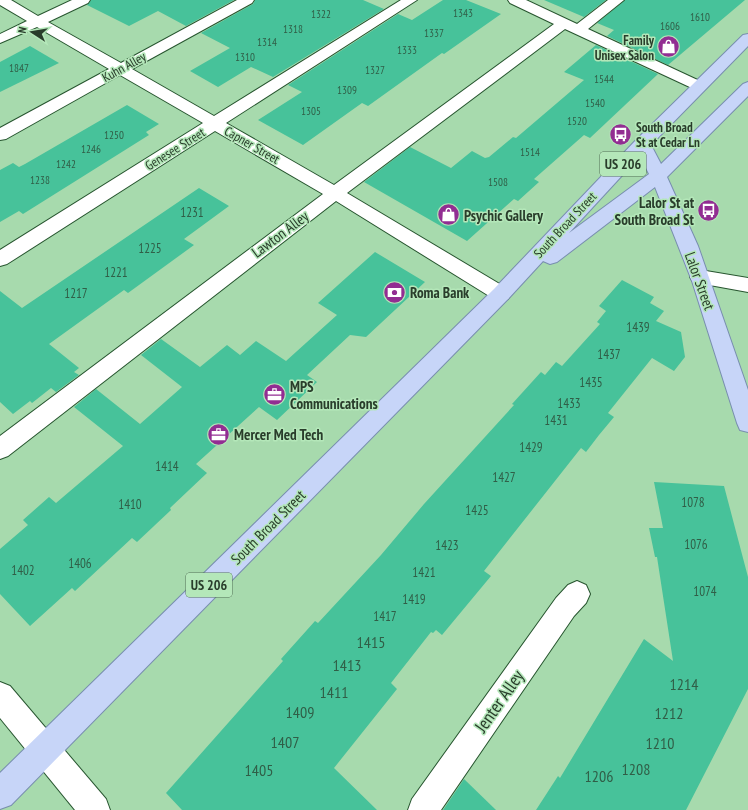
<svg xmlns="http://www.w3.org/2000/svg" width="748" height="810" viewBox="0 0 748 810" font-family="'PT Sans Narrow',sans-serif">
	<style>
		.building { fill: #47c29a }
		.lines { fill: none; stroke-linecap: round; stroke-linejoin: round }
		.minor-casing { stroke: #27552f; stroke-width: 2 }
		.major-casing { stroke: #788eae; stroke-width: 2 }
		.minor { fill: #fff; fill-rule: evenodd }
		.major { fill: #c7d5f8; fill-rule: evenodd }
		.labels { text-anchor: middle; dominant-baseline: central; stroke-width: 3; stroke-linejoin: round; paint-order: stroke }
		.far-number-label { font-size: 11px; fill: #305e47 }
		.far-poi-label { font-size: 13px; font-weight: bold; fill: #293d2b; stroke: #b4e7b9; text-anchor: end }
		.far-street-label { font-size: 13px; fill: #293d2b; stroke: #b4e7b9 }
		.number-label { font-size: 13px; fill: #305e47 }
		.shield { fill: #b4e7b9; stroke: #537056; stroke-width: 1 }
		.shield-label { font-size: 14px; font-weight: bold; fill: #293d2b }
		.poi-label { font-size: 15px; font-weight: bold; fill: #293d2b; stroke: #b4e7b9; text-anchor: start }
		.street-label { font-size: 15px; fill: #293d2b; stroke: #b4e7b9 }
		.near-number-label { font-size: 16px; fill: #305e47 }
		.near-street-label { font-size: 18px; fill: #293d2b; stroke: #b4e7b9 }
	</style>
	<rect width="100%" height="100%" fill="#a7daad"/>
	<g class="building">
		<polygon points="91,0 234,0 186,26 158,11 129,26 87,5"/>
		<polygon points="255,0 363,0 384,9 273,77 251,67 218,87 190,71 230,48 201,33 253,4"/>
		<polygon points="443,0 466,0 501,14 444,54 442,53 368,106 362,103 303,145 258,120 302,92 288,85 398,14 412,20"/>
		<polygon points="544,0 606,0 584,17"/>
		<polygon points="625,0 745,0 668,65 607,36 614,30 597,23"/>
		<polygon points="596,45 658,74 590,138 584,135 534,179 539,182 518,201 514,199 467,241 364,182 410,147 451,168 472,151 485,158 489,157 513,137 516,138 584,80 564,72"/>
		<polygon points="30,46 59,63 0,92 0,62"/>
		<polygon points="127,105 159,124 146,132 149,135 23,214 19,211 0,222 0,170 13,163 19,167 25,164"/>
		<polygon points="199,188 229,206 184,239 194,245 128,293 124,290 49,344 79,368 74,372 79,375 56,392 51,388 32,403 30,401 13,414 0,402 0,291 22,308"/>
		<polygon points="375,252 425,282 366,337 350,335 307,375 317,382 277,420 259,407 196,464 207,473 170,508 171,510 137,542 132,538 75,591 72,588 30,626 0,594 0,549 28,525 23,520 49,497 56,503 123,446 74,407 96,389 140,424 182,387 141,355 161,339 200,367 227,345 240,355 256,341 286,361 337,315 318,303"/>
		<polygon points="622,280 654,297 650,303 664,311 656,321 681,332 685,357 674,371 652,358 608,413 614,417 599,435 586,452 581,448 484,571 491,576 442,635 436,630 433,633 431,632 391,683 397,689 334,768 377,810 182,810 166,793 283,661 281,659 315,621 318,623 381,555 424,504 514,405 512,404 541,372 545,375 556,362 562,366 600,324 597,322 606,311 599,306"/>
		<polygon points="654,482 724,486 748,577 748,689 686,810 536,810 558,776 560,778 644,639 673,661 657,557 655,557 649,528 663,528"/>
		<polygon points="464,779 496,810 443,810"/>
	</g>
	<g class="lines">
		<defs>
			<g id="minor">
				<polygon points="0,0 11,0 38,16 72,0 90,0 88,3 48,22 121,63 237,0 254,0 252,3 132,69 214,116 401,0 417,0 226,123 334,185 554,24 510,3 508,0 526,0 577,24 608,0 624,0 588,29 704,83 707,86 704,89 694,89 565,29 347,193 508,289 511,294 508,299 501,301 494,299 336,201 8,456 0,459 0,436 323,194 215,131 7,264 0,266 0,250 203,123 120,75 6,139 0,140 0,128 109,69 37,27 0,43 0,34 27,21 0,5"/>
				<polygon points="700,270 748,278 748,292 693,282 690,277 693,272"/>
				<polygon points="577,581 586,585 590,594 586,603 574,616 441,810 408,810 412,799 556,598 568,585"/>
				<polygon points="0,682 10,686 106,799 110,810 75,810 0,718"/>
			</g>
			<path id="major" d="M748,34V46L651,145L661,164L743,84L748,82V96L667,177L698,246L748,390V432L740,430L737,423L692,281L655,187L557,262L550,264L543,261L508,299L11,805L0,809V773L494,289L636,140L743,35ZM640,156L649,174L569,233Z"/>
		</defs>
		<use href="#minor" class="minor-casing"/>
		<use href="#major" class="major-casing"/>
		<use href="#minor" class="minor"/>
		<use href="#major" class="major"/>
	</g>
	<defs>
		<symbol id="shop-disc" viewBox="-11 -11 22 22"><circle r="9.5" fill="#922d92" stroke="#b4e7b9"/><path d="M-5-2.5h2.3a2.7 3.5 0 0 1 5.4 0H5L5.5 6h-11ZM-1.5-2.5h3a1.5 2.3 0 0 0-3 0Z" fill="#fff"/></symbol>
		<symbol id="bus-disc" viewBox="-11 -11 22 22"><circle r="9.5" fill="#922d92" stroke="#b4e7b9"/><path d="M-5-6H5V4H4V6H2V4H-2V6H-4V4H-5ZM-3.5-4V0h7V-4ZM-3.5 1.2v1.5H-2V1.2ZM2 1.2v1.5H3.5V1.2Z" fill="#fff"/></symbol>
		<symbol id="bank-disc" viewBox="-11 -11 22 22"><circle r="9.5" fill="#922d92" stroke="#b4e7b9"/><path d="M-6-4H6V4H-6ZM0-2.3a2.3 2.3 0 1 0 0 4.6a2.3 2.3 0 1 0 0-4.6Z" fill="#fff"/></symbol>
		<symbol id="office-disc" viewBox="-11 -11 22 22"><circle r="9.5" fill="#922d92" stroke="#b4e7b9"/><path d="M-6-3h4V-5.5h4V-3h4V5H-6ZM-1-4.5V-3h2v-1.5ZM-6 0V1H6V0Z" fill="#fff"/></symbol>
	</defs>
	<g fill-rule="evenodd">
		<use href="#shop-disc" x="656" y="34" width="25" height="25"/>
		<use href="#bus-disc" x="608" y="122" width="25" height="25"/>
		<use href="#bus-disc" x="696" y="198" width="25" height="25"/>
		<use href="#shop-disc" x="436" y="202" width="25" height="25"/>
		<use href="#bank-disc" x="382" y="280" width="25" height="25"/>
		<use href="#office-disc" x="262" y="382" width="25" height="25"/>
		<use href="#office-disc" x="206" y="422" width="25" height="25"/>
	</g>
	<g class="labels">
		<g class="far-number-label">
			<text x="463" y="13">1343</text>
			<text x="321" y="14">1322</text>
			<text x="700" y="17">1610</text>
			<text x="670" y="26">1606</text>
			<text x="293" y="29">1318</text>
			<text x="434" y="33">1337</text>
			<text x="267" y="42">1314</text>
			<text x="407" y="50">1333</text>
			<text x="245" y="57">1310</text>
			<text x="19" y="68">1847</text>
			<text x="375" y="70">1327</text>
			<text x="604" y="79">1544</text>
			<text x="347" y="90">1309</text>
			<text x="595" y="103">1540</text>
			<text x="311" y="111">1305</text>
			<text x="577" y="121">1520</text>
			<text x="114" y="135">1250</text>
			<text x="91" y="149">1246</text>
			<text x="530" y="152">1514</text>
			<text x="66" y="164">1242</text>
			<text x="40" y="180">1238</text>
			<text x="498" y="182">1508</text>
		</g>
		<g class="far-poi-label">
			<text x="654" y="40">Family<tspan x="654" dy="15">Unisex Salon</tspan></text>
			<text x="636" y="127" text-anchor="start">South Broad<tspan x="636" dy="15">St at Cedar Ln</tspan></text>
		</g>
		<g class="far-street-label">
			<text transform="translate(124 67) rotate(-29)">Kuhn Alley</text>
			<text transform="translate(252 145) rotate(30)">Capner Street</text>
			<text transform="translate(175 149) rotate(-32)">Genesee Street</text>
			<text transform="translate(565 225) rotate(-47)">South Broad Street</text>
		</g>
		<g class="number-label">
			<text x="192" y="212">1231</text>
			<text x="150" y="248">1225</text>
			<text x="116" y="272">1221</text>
			<text x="76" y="293">1217</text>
			<text x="638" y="327">1439</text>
			<text x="609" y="354">1437</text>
			<text x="591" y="382">1435</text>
			<text x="569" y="403">1433</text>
			<text x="556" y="420">1431</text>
			<text x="531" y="447">1429</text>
			<text x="167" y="466">1414</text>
			<text x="504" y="477">1427</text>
			<text x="693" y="502">1078</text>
			<text x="130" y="504">1410</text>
			<text x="477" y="510">1425</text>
			<text x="696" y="544">1076</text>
			<text x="447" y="545">1423</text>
			<text x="80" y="563">1406</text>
			<text x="23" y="570">1402</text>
			<text x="424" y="572">1421</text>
			<text x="705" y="591">1074</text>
			<text x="414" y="599">1419</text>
			<text x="385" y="616">1417</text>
		</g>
		<g class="shield">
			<rect x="600" y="152" width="46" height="24" rx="3"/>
			<rect x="186" y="573" width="46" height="24" rx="3"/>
		</g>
		<g class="shield-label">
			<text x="623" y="164">US 206</text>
			<text x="209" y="585">US 206</text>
		</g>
		<g class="poi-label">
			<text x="694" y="202" text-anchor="end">Lalor St at<tspan x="694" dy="17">South Broad St</tspan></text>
			<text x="464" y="215">Psychic Gallery</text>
			<text x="410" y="292">Roma Bank</text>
			<text x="290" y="386">MPS<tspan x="290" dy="17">Communications</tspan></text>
			<text x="234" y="434">Mercer Med Tech</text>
		</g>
		<g class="street-label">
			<text transform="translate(280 234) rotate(-37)">Lawton Alley</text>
			<text transform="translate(700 281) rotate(70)">Lalor Street</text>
			<text transform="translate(268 527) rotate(-45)">South Broad Street</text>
		</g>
		<g class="near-number-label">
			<text x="371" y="642">1415</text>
			<text x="347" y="665">1413</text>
			<text x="684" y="684">1214</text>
			<text x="334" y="692">1411</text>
			<text x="300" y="712">1409</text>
			<text x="669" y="713">1212</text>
			<text x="285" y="742">1407</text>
			<text x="660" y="743">1210</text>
			<text x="636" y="769">1208</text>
			<text x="259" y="770">1405</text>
			<text x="599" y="776">1206</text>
		</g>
		<g class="near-street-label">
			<text transform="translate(499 701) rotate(-55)">Jenter Alley</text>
		</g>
	</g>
	<g transform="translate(32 32) rotate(282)" stroke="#b4e7b9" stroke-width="3" paint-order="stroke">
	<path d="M0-3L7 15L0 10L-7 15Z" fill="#293d2b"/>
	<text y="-6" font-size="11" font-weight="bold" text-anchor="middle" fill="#293d2b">N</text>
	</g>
</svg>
